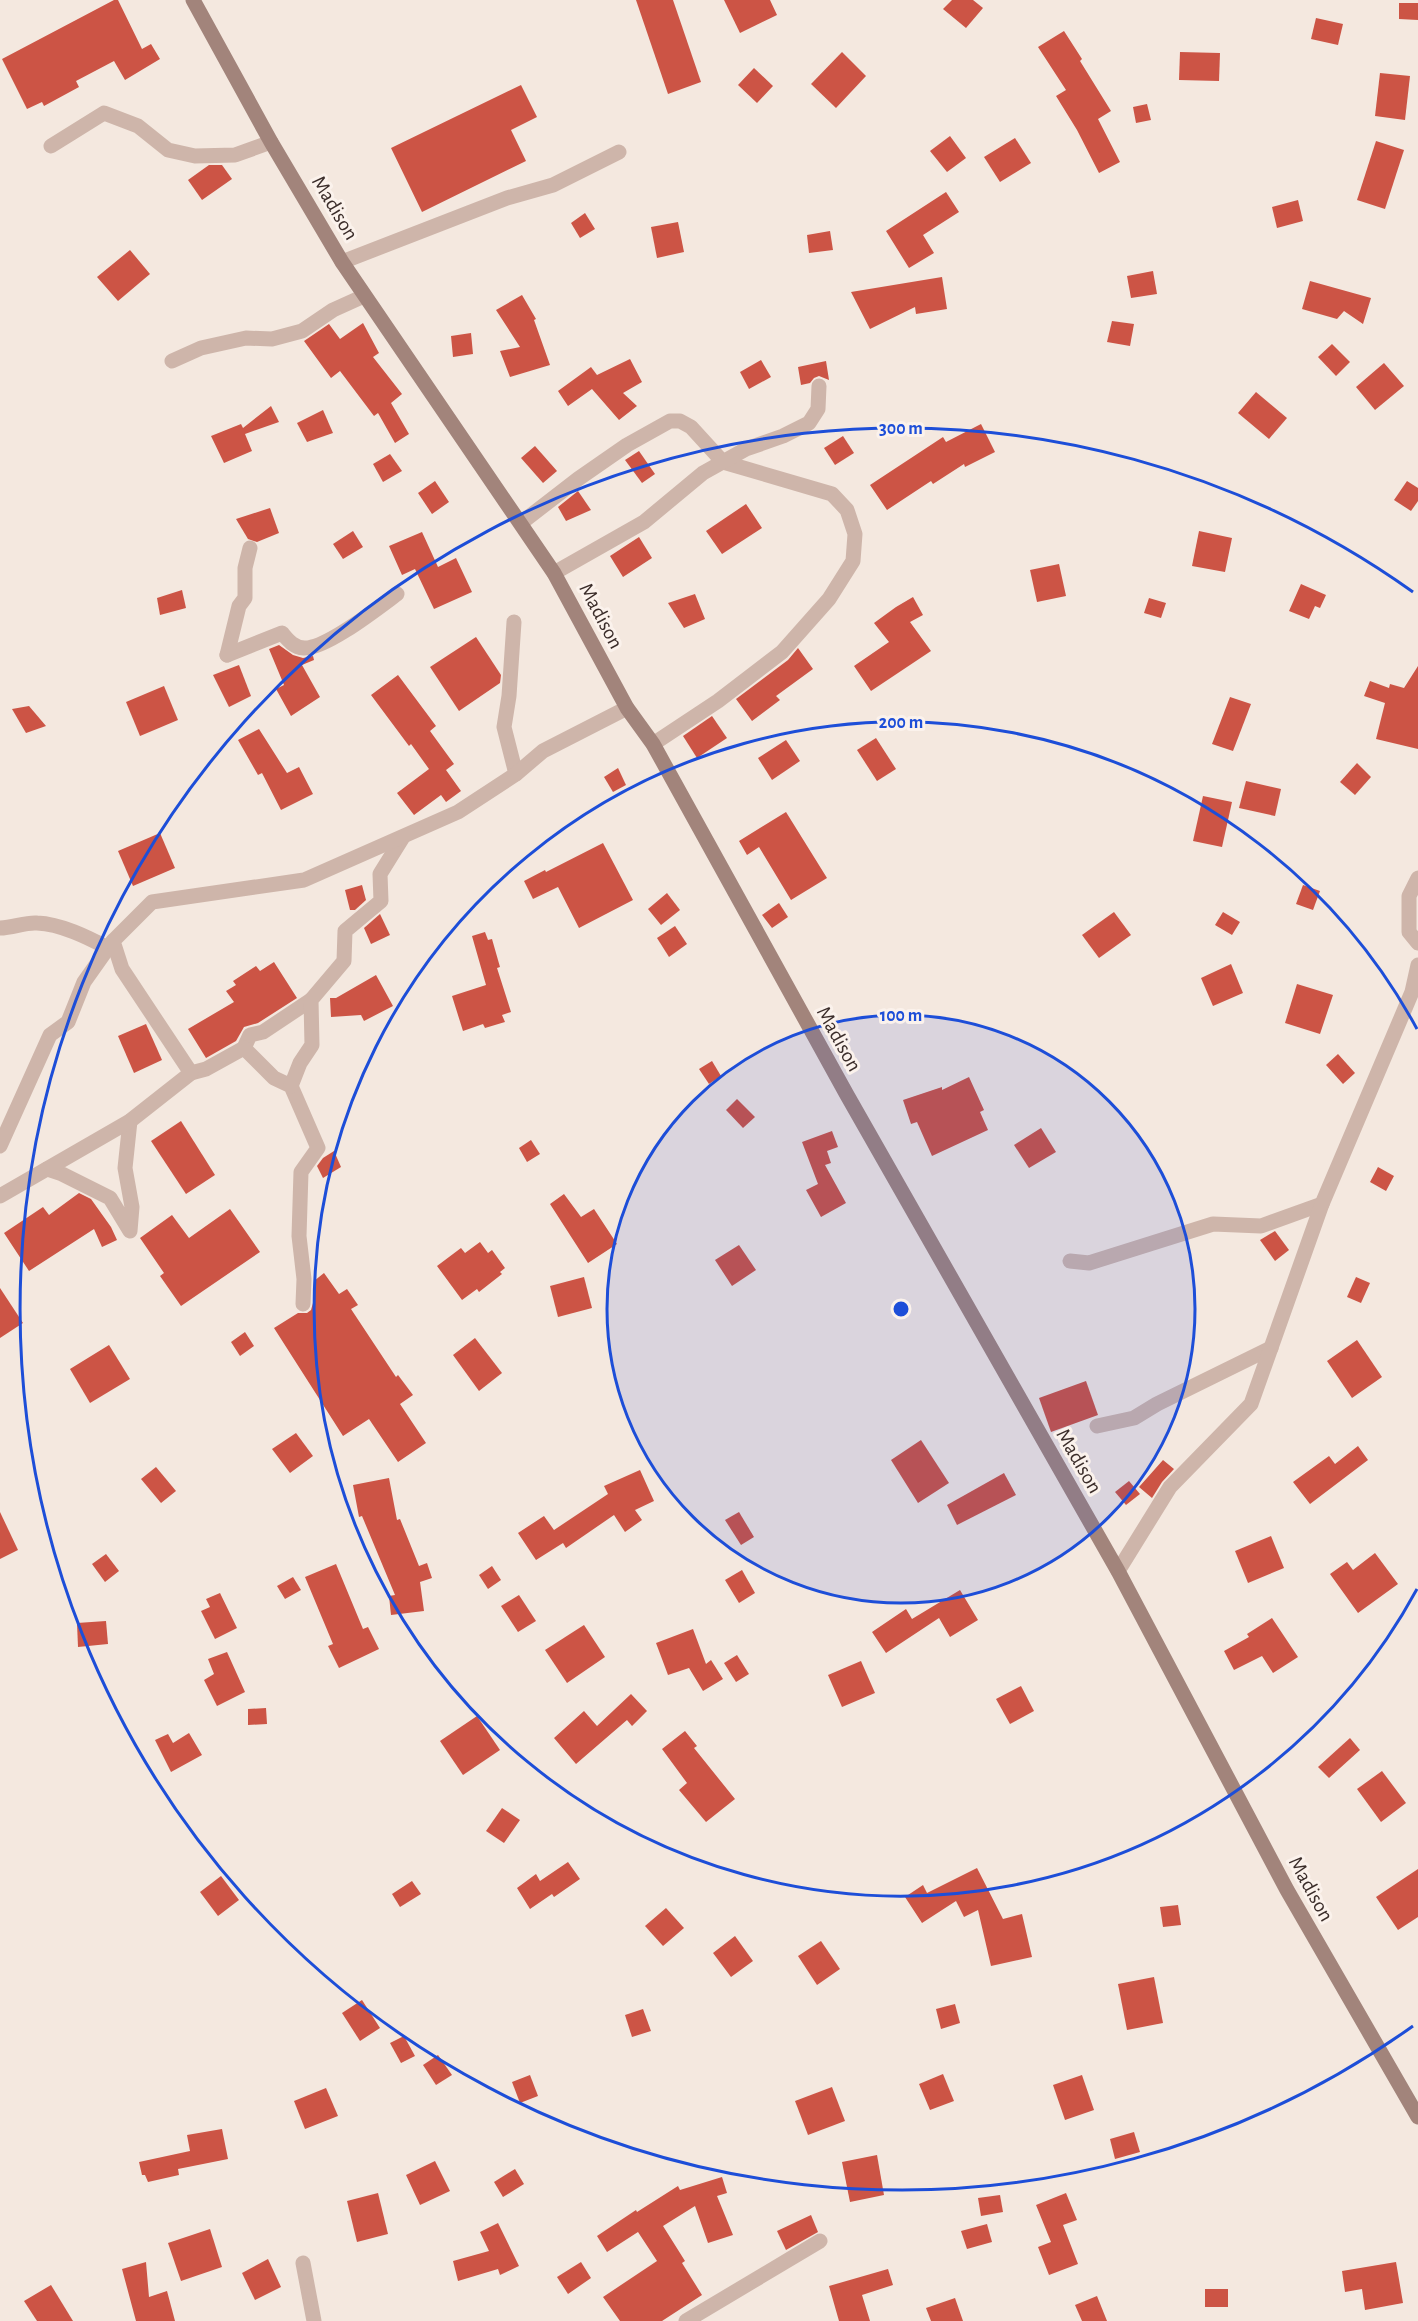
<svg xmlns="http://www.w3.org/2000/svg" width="1418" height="2321" viewBox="0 0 1418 2321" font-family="'Alegreya Sans',sans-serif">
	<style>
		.building { fill: #cc5445 }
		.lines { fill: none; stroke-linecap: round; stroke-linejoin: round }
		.street { stroke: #ceb5aa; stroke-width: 15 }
		.secondary { stroke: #a2847b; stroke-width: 15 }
		.ring { fill: none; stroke: #1d4ed8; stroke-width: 3 }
		.labels { text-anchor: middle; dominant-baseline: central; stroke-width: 6; stroke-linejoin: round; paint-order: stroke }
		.street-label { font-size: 21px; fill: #3b2d2a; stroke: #fbf2ec }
		.centre { fill: #1d4ed8; stroke: #fbf2ec; stroke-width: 3 }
		.ring-label { font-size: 18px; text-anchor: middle; font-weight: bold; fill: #1d4ed8; stroke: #fbf2ec; stroke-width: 6; stroke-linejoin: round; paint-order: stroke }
	</style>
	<rect width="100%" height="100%" fill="#f4e8df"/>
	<g class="building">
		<polygon points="114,0 118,0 142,49 151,44 160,59 125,80 114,61 76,81 79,87 44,106 42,102 27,109 2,59"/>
		<polygon points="636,0 673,0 701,82 668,94"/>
		<polygon points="724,0 770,0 777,15 740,33"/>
		<polygon points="952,0 973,0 983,8 966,28 943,9"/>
		<polygon points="1399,3 1418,3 1418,20 1399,19"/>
		<polygon points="1316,18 1343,24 1338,45 1311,39"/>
		<polygon points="1064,31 1082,59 1080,61 1111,111 1098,119 1120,162 1099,173 1077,130 1056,96 1066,90 1038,47"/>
		<polygon points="842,52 866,76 836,108 811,84"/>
		<polygon points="1180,52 1220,53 1219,81 1179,80"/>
		<polygon points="754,68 773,86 757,103 738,85"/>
		<polygon points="1380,73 1410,76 1405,120 1375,116"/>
		<polygon points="521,85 537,117 511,130 526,161 422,212 391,148"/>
		<polygon points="1147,104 1151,120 1136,123 1133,107"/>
		<polygon points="950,136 966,158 947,172 930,151"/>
		<polygon points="1015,138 1031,163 1000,182 984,157"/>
		<polygon points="1376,141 1404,150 1385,209 1357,200"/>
		<polygon points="209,165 222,165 232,179 202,200 188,180"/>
		<polygon points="946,192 959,212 923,235 934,253 909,268 886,231"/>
		<polygon points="1298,200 1303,221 1277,228 1272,207"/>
		<polygon points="585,213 595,229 580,238 571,223"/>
		<polygon points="678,222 684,252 657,258 651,227"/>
		<polygon points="830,231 833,250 809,253 807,235"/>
		<polygon points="130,250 150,274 118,301 97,277"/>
		<polygon points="1153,271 1157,294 1131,298 1127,276"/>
		<polygon points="942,277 947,309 916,314 915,307 870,329 851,292"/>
		<polygon points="1310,281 1371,298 1363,324 1344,311 1337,319 1302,309"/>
		<polygon points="522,295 536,319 534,320 550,365 510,377 500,351 520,347 496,310"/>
		<polygon points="1112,321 1134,324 1130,346 1107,342"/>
		<polygon points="363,323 379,353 373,357 402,394 391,403 409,434 395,443 378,413 374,416 340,371 331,378 304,341 329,324 340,339"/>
		<polygon points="471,333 473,354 453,357 451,336"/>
		<polygon points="1332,344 1350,362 1336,376 1318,357"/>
		<polygon points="630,359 642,382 623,393 637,406 619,420 592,389 568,406 558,391 591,367 597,375"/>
		<polygon points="761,360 771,377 749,389 740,372"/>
		<polygon points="826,361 829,380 819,376 814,378 810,383 801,385 798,367"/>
		<polygon points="1384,363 1404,386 1375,410 1356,387"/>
		<polygon points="1256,392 1287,418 1269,439 1238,413"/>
		<polygon points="271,406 279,422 245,434 252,451 224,463 211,436 241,424 243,428"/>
		<polygon points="323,410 333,433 307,442 297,423"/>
		<polygon points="981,424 995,452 965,467 964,464 933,484 931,481 887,510 870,485 943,437 946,442"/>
		<polygon points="843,436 854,453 835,465 824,448"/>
		<polygon points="535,446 557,471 543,483 521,458"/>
		<polygon points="639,451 655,474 642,483 625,460"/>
		<polygon points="390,454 402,471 383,482 373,464"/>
		<polygon points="435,481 449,502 432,514 418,493"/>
		<polygon points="1407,481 1418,488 1418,501 1411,511 1394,500"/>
		<polygon points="578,491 591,510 566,521 558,507"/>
		<polygon points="746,504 762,528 722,554 706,531"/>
		<polygon points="270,508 279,533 257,542 248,539 236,519"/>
		<polygon points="353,531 363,547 343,559 333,544"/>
		<polygon points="1199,531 1232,538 1225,572 1192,566"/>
		<polygon points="422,532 438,567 456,558 472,592 434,609 415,569 402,575 389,546"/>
		<polygon points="639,537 652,558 623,577 610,556"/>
		<polygon points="1059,564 1066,596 1037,602 1030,570"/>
		<polygon points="1301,584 1326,595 1320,608 1315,606 1309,619 1289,611"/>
		<polygon points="182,590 186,608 160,615 157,598"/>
		<polygon points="695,594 705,619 684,628 668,603"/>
		<polygon points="913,597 923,615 910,622 931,651 871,691 854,666 889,642 874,623 896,607"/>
		<polygon points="1149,598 1166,603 1161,618 1144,613"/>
		<polygon points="476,637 501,675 500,683 459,711 430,667"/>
		<polygon points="279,645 293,655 303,658 313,656 314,660 302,665 320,697 291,716 276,689 284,685 269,649"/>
		<polygon points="798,648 813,669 776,696 780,700 752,721 736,699 788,660"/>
		<polygon points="239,665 251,696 229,707 213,675"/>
		<polygon points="1418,666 1418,749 1376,739 1385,703 1364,696 1370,681 1389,688 1390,684 1404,688"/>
		<polygon points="398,675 436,726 430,731 454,764 446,770 461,791 446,802 441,795 414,815 397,793 429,769 411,744 409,746 371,695"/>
		<polygon points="164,686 178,720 140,736 126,702"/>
		<polygon points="1230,697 1251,704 1233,751 1212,744"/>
		<polygon points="29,706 46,726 26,733 12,709"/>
		<polygon points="712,716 727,738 697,758 683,736"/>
		<polygon points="259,729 287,773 299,767 313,794 281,810 262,773 258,775 238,740"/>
		<polygon points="876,738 896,769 877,781 857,750"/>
		<polygon points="786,740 800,761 772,780 758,758"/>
		<polygon points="1357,763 1371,777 1355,795 1340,782"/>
		<polygon points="618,768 626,785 613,792 604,777"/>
		<polygon points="1246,781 1281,789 1275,816 1239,808"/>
		<polygon points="1203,796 1232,802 1222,847 1193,841"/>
		<polygon points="786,812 827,878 791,900 759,847 747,855 739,841"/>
		<polygon points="160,833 175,868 133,886 118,851"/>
		<polygon points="603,843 633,900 579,928 558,887 533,899 524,881 545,870 546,872"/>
		<polygon points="362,885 366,900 355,910 350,910 345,890"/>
		<polygon points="1303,885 1320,891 1313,910 1296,904"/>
		<polygon points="667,893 680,910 661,925 648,909"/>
		<polygon points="779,903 788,917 772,928 762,915"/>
		<polygon points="1114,912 1131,935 1099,958 1082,935"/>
		<polygon points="1223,912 1240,922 1232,935 1215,925"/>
		<polygon points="380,914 390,935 371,944 364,928"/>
		<polygon points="675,926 687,944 669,957 657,938"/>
		<polygon points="485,932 488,940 492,939 500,967 497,968 511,1012 502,1015 505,1022 485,1028 483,1024 463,1031 452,996 486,985 472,936"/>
		<polygon points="274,962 297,998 258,1023 244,1027 236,1041 206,1058 188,1029 234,1002 226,991 236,985 233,981 256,966 260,971"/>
		<polygon points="1231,964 1243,993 1213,1006 1201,978"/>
		<polygon points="376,975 393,1006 364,1021 361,1015 331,1017 330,998 336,998"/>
		<polygon points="1297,984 1333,995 1320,1034 1285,1023"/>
		<polygon points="146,1024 162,1060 134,1073 118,1036"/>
		<polygon points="1338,1054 1355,1073 1343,1084 1326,1065"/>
		<polygon points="712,1061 721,1076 709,1084 699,1069"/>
		<polygon points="969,1077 984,1110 980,1112 988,1130 932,1156 917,1122 911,1124 903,1100 942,1087 942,1090"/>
		<polygon points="737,1099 755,1117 743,1128 726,1110"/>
		<polygon points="181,1121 215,1175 186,1194 151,1141"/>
		<polygon points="1041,1128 1056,1152 1029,1168 1014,1145"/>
		<polygon points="832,1131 838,1147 827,1151 831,1163 825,1165 846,1203 821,1217 806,1190 818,1184 802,1142"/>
		<polygon points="531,1140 540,1154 527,1162 519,1148"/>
		<polygon points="334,1151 341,1167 323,1178 317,1166 323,1158"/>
		<polygon points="1378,1167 1394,1176 1386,1191 1370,1182"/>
		<polygon points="79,1193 91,1199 111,1227 117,1240 102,1247 94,1229 29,1271 4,1233 43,1207 49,1215"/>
		<polygon points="564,1194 581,1217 594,1209 617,1244 588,1263 550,1204"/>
		<polygon points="230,1209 260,1252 181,1306 160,1276 164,1273 140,1238 172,1215 189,1238"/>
		<polygon points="1275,1231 1289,1250 1275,1261 1260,1240"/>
		<polygon points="480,1242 488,1253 492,1250 505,1268 500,1272 502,1274 479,1292 477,1289 462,1300 437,1266 461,1248 465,1253"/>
		<polygon points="739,1245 756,1270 732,1286 715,1260"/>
		<polygon points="324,1273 339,1294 347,1289 358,1305 351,1309 396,1377 398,1375 413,1395 400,1404 426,1443 398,1462 369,1419 343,1436 274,1328 298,1313 307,1313 311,1310 313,1303 314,1281"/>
		<polygon points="584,1277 592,1308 558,1317 550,1286"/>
		<polygon points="1356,1277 1370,1283 1361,1303 1347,1297"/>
		<polygon points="0,1288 23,1323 0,1338"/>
		<polygon points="245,1332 254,1346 240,1356 231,1342"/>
		<polygon points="475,1338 502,1373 479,1391 453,1355"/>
		<polygon points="1357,1340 1382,1377 1352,1398 1327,1361"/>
		<polygon points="109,1345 130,1379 90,1403 70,1369"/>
		<polygon points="1086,1381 1098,1415 1051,1432 1039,1398"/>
		<polygon points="296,1433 313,1456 290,1473 272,1449"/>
		<polygon points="921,1440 949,1483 918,1503 891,1460"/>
		<polygon points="1358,1446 1368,1460 1310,1504 1293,1482 1329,1456 1335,1464"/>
		<polygon points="1163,1460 1174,1469 1162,1482 1152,1498 1139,1487"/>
		<polygon points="156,1467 176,1491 161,1503 141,1479"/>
		<polygon points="640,1470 654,1501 635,1510 642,1520 625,1532 614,1515 566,1548 563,1543 536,1560 518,1533 544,1516 554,1530 608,1494 604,1486"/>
		<polygon points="1004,1473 1016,1495 957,1525 947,1505"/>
		<polygon points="389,1478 397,1520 400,1519 419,1566 427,1563 432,1578 420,1582 424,1611 391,1615 389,1596 395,1595 362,1516 359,1517 353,1485"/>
		<polygon points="1129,1481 1140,1494 1126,1505 1115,1492"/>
		<polygon points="0,1512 18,1550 0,1559"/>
		<polygon points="739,1512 754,1537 741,1545 725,1520"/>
		<polygon points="1271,1536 1284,1568 1248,1583 1235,1551"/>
		<polygon points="1375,1553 1398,1584 1358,1613 1330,1574 1347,1562 1353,1570"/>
		<polygon points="106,1554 119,1571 105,1582 92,1564"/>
		<polygon points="336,1564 363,1629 368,1627 379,1649 339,1668 328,1646 333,1644 305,1577"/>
		<polygon points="492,1566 501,1580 488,1589 479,1575"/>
		<polygon points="742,1570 755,1593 739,1603 725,1580"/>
		<polygon points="293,1577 301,1590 285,1599 277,1586"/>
		<polygon points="960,1590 978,1620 950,1637 939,1618 886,1653 872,1632 906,1609 912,1619"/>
		<polygon points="220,1593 237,1628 215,1639 201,1611 210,1607 206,1599"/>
		<polygon points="519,1595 536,1621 518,1632 501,1606"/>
		<polygon points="1272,1618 1298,1657 1273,1673 1262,1656 1234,1670 1224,1651 1249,1637 1247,1634"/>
		<polygon points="106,1621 108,1644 78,1647 77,1623"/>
		<polygon points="584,1625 605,1657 567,1683 545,1650"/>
		<polygon points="693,1629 706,1664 711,1660 723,1679 703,1691 689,1668 668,1675 656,1643"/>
		<polygon points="227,1652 245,1692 217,1706 204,1680 214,1674 208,1659"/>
		<polygon points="737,1655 749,1674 736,1682 724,1663"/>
		<polygon points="861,1661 875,1693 842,1707 828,1675"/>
		<polygon points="1021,1686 1034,1711 1010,1724 996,1699"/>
		<polygon points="631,1694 647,1711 632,1726 627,1720 576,1764 554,1738 584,1711 597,1726"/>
		<polygon points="266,1708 267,1724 248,1725 248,1709"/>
		<polygon points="477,1716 500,1750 463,1775 440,1741"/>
		<polygon points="685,1731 697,1746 694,1748 735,1799 706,1822 679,1790 687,1783 662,1749"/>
		<polygon points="189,1733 202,1755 171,1772 155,1740 168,1734 173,1743"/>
		<polygon points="1350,1738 1360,1750 1329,1778 1318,1767"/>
		<polygon points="1382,1771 1406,1803 1381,1822 1357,1789"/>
		<polygon points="502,1808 520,1820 504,1843 486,1831"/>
		<polygon points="568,1862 580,1879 554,1897 552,1894 530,1909 517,1888 536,1874 540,1881"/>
		<polygon points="977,1868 1003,1919 1022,1914 1032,1957 991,1966 978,1910 964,1917 956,1901 922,1923 905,1897 923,1885 927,1893"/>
		<polygon points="1418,1869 1418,1917 1398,1930 1376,1897"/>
		<polygon points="221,1876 239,1900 218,1916 200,1892"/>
		<polygon points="412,1881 421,1894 400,1907 392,1894"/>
		<polygon points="1178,1905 1181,1925 1163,1927 1160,1907"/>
		<polygon points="666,1908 684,1928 663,1946 645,1926"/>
		<polygon points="735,1936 753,1961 731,1977 713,1953"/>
		<polygon points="821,1941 840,1969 817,1985 798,1956"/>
		<polygon points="1154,1977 1163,2023 1127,2030 1118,1984"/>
		<polygon points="362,2000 380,2028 360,2041 342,2013"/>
		<polygon points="955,2004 960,2023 941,2029 936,2009"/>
		<polygon points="643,2009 651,2031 632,2037 625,2015"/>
		<polygon points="404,2036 415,2056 401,2063 390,2043"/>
		<polygon points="438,2055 452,2075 436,2085 423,2065"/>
		<polygon points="943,2074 954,2101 930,2110 919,2084"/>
		<polygon points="530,2075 538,2096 520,2103 512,2082"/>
		<polygon points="1082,2075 1094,2110 1065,2120 1053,2085"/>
		<polygon points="832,2087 845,2121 808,2135 795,2101"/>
		<polygon points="326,2088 338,2116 305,2129 294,2101"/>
		<polygon points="222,2129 228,2159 178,2169 179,2175 148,2182 145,2175 142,2175 139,2162 190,2151 187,2135"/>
		<polygon points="1134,2132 1140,2152 1115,2159 1110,2139"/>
		<polygon points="877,2155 884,2195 850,2202 842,2162"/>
		<polygon points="435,2161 450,2191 420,2205 406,2175"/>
		<polygon points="515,2169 524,2184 503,2197 494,2182"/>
		<polygon points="722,2177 727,2193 717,2196 733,2235 708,2243 695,2206 663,2226 685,2261 682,2263 702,2295 662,2321 620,2321 603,2297 657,2261 638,2232 607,2252 597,2236 636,2210 637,2212 678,2186 680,2190"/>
		<polygon points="378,2193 388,2234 357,2242 347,2201"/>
		<polygon points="1066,2193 1077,2220 1063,2225 1078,2264 1049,2275 1038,2247 1051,2242 1036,2205"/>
		<polygon points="1000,2195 1003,2212 981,2216 978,2198"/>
		<polygon points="811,2215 818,2232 786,2250 777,2231"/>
		<polygon points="498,2223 519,2266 500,2275 498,2269 458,2281 453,2261 489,2251 480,2232"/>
		<polygon points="987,2224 992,2242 967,2249 961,2231"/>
		<polygon points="210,2229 222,2267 181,2281 168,2243"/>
		<polygon points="268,2259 281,2287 255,2300 242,2273"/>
		<polygon points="146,2262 149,2297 167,2291 175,2321 136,2321 122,2269"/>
		<polygon points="581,2262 591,2278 568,2294 557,2277"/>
		<polygon points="1396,2262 1403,2303 1365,2310 1362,2289 1345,2292 1342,2271"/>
		<polygon points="888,2269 893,2285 862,2295 870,2321 839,2321 829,2286"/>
		<polygon points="51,2285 73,2321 37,2321 24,2301"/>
		<rect x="1205" y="2289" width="23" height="18"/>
		<polygon points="1097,2296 1107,2321 1082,2321 1075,2305"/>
		<polygon points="955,2298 963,2321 931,2321 926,2308"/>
	</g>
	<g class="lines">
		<g class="street">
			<polyline points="51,146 104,113 138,126 168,150 195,156 235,155 271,142"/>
			<polyline points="342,262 507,198 553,185 619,152"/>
			<polyline points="172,361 201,348 246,338 272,339 302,331 333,310 364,296"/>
			<polyline points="521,523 578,479 627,445 670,421 680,421 691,427 723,462 832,494 847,510 855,534 853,561 829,599 782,652 718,701 653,744"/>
			<polyline points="554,573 644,522 703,473 746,449 783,436 809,423 818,409 819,386"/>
			<polyline points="514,622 509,696 504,727 516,774"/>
			<path d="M227,655L282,633C288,640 293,647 304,648C326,649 378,608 397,594"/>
			<polyline points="227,655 239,606 245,598 245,568 250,548"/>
			<polyline points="1418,878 1409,896 1409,932 1418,943"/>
			<path d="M0,928C13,928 25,922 37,923C61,924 87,937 108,948"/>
			<polyline points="244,1048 250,1035 263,1032 311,1000"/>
			<polyline points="191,1073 206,1069 244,1048 274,1078 291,1086 318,1148 301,1172 299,1236 304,1279 303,1304"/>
			<polyline points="291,1086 300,1063 312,1045 311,1000 344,961 345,931 381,901 380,874 403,837"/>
			<polyline points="0,1146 50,1035 68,1022 84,982 113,941"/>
			<polyline points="47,1169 62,1174 110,1198 130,1231 132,1207 125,1168 130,1121"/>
			<polyline points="0,1196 130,1121 191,1073 122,969 113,941 152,902 304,880 458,812 516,774 543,751 627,708"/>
			<polyline points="1070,1261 1089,1263 1213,1224 1261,1226 1322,1204"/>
			<polyline points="1097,1426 1134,1418 1157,1404 1271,1348"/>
			<polyline points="1118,1571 1170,1487 1251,1404 1322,1204 1412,992 1418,965"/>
			<polyline points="303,2263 314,2321"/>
			<polyline points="686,2321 820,2241"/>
		</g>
		<polyline class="secondary" points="193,0 271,142 342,262 554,573 627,708 653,744 847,1095 1118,1571 1287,1890 1418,2117"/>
	</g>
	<circle cx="901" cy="1309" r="294" fill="#1d4ed8" fill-opacity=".12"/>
	<g class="ring">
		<circle cx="901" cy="1309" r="294"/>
		<path d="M1417 1589A587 587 0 1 1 1417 1029"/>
		<path d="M1413 2026A881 881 0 1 1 1413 592"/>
	</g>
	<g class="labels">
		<g class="street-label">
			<text transform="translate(335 208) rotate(59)">Madison</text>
			<text transform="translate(601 616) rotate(62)">Madison</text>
			<text transform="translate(839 1039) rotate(61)">Madison</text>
			<text transform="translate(1079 1461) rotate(60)">Madison</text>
			<text transform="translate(1311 1889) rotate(61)">Madison</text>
		</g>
	</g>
	<circle cx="901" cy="1309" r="9" class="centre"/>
	<g class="ring-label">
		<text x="901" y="434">300 m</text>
		<text x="901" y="728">200 m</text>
		<text x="901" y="1021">100 m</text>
	</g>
</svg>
